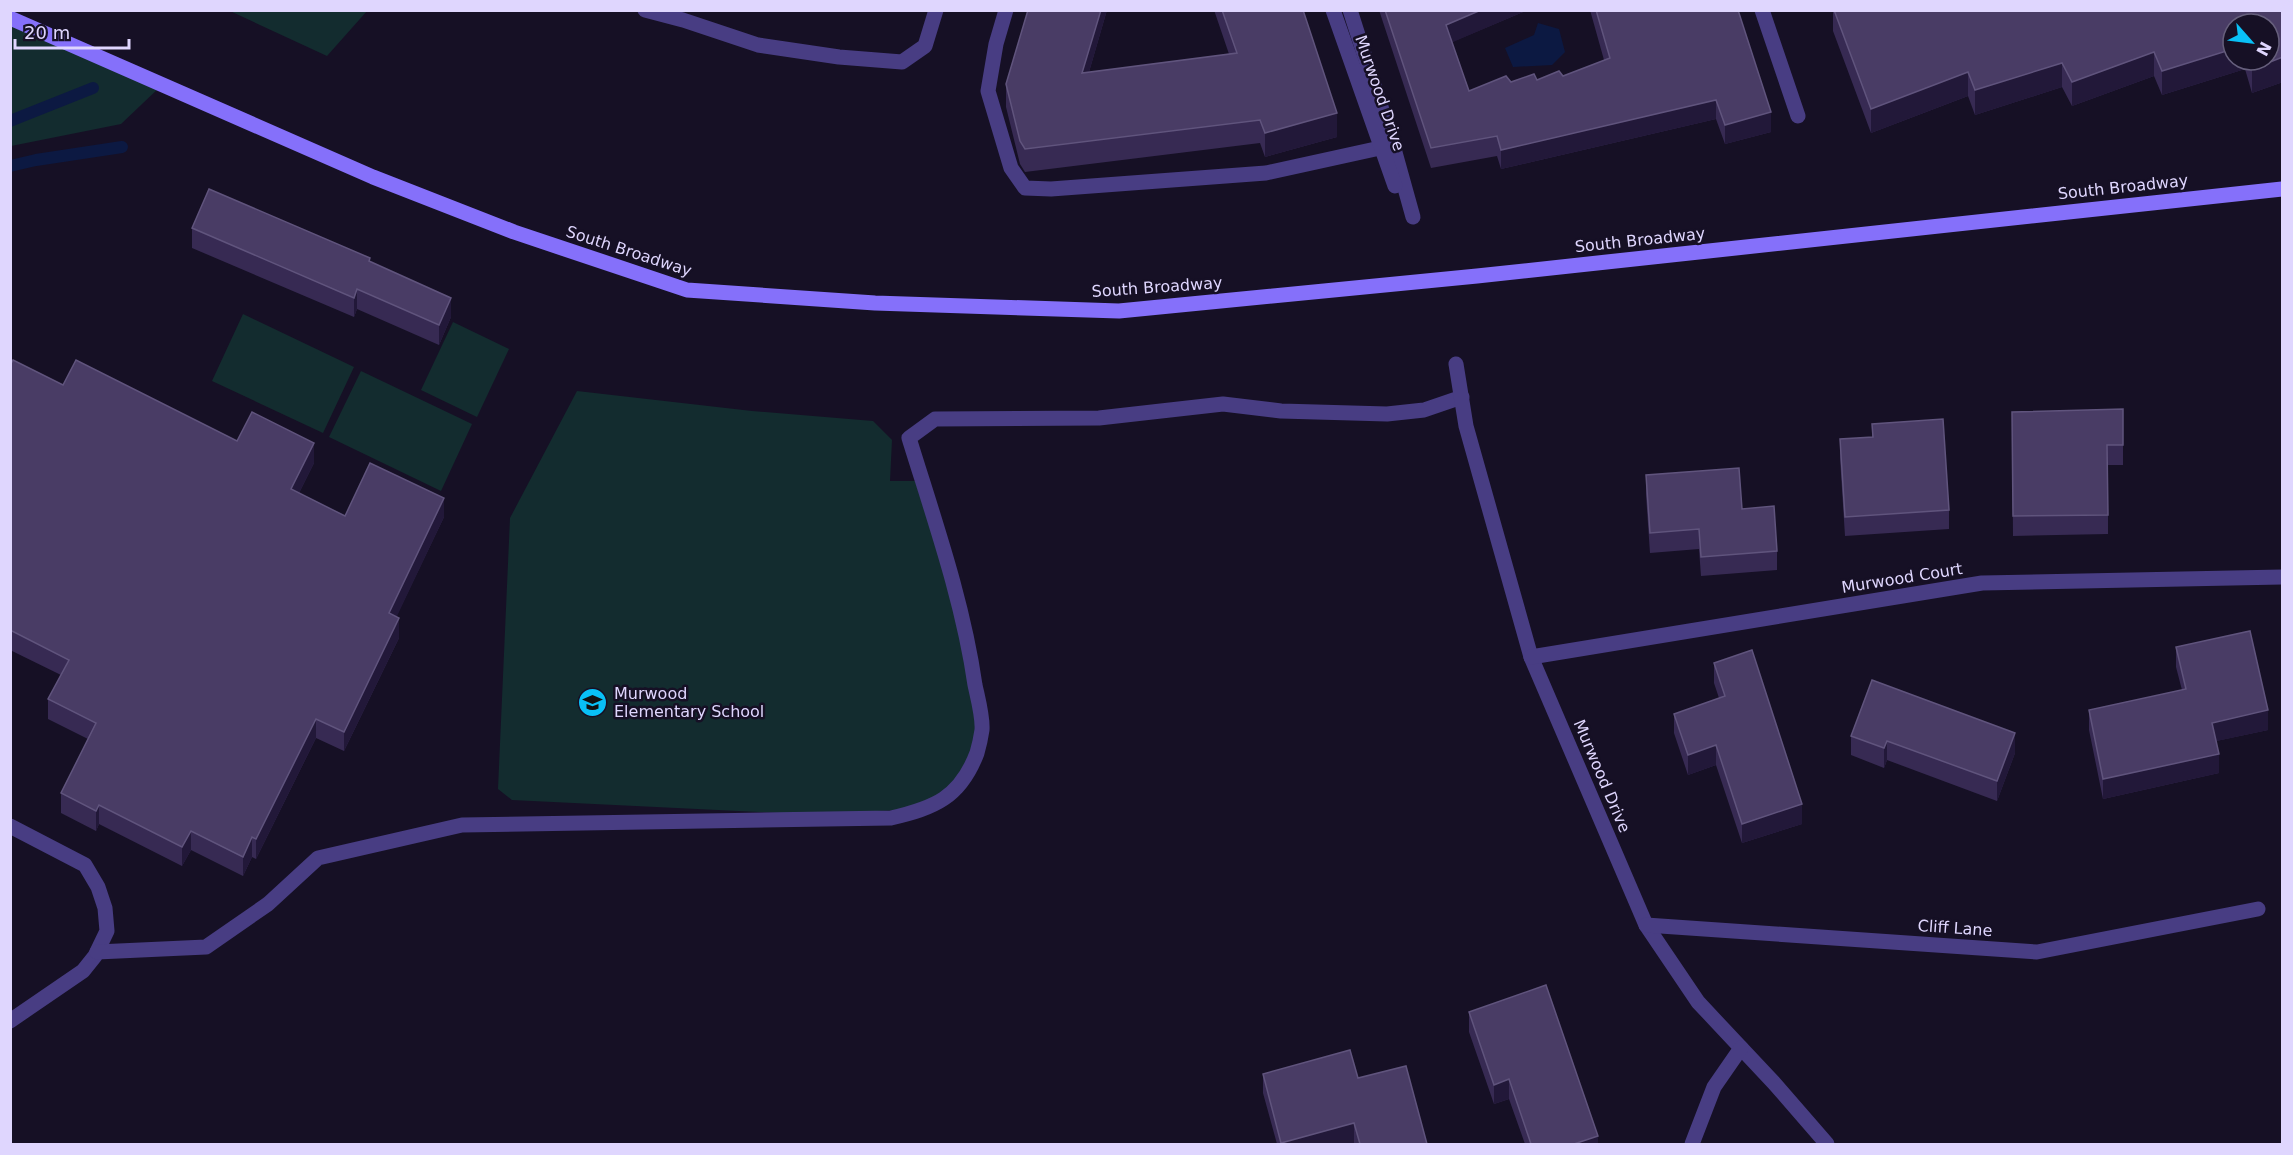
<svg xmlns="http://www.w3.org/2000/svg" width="2293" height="1155" viewBox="0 0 2293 1155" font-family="'DejaVu Sans',sans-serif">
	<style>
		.green { fill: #132c2f }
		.water { fill: #0c1942 }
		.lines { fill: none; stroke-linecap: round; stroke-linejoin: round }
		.stream { stroke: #0c1942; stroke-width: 12 }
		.service { stroke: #483d83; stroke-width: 15 }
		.pedestrian { stroke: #483d83; stroke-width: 15 }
		.minor { stroke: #483d83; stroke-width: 15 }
		.secondary { stroke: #8570fa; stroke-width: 15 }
		.wall { fill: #372a53; fill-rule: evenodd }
		.shaded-wall { fill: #221839 }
		.building { fill: #493c65; stroke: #60547d; stroke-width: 1.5 }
		.labels { text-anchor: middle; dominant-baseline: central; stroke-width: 5; stroke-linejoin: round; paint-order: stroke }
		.street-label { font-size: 16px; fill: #dfd6fe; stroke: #161025 }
		.poi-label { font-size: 16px; fill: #dfd6fe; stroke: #161025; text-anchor: start }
	</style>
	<rect width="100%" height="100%" fill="#161025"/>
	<g class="green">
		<polygon points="230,11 367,11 327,56"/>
		<polygon points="11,18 162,85 121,124 11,146"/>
		<polygon points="243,314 354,367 323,433 212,381"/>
		<polygon points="453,322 509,349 477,417 421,390"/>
		<polygon points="361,371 472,424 441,491 329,437"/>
		<polygon points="577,391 752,411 873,421 892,440 890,481 915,481 969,646 983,714 961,780 937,800 904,810 802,814 512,800 498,789 510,518"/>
	</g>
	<polygon class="water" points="1538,23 1559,29 1565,52 1552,65 1513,67 1505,48 1534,35"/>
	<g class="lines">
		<g class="stream">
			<polyline points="10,121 93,88"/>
			<polyline points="10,166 36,160 122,147"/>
		</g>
		<g class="service">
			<polyline points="645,10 683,20 758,45 839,57 902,62 925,46 936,10"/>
			<polyline points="1006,10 996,44 988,91 1011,168 1025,188 1051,189 1266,173 1380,148"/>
			<polyline points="1762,10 1798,116"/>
			<polyline points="10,826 85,865 98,887 105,908 107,931 95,956 83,971 10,1021"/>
			<path d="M97,952L206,947L268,904L318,858L462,825L891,818C934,808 960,798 977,753C979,746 981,737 982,730C983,717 978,699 975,685C963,601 934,519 909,438L935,419L1099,418L1223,404L1281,411L1387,414L1424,410L1462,397"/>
		</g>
		<polyline class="pedestrian" points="1350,10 1391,138 1413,217"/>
		<g class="minor">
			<polyline points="1333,10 1395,186"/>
			<polyline points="1456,364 1466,426 1531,657 1646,925 1698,1002 1774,1083 1827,1144"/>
			<polyline points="1531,657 1982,583 2282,577"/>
			<polyline points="1646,925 2037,952 2258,909"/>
			<polyline points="1692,1144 1714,1087 1741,1048"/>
		</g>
		<polyline class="secondary" points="10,18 373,177 514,232 687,290 875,303 1119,311 1477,276 2282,189"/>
	</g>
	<g class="wall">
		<polygon points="1028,10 1107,10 1089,72 1229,54 1214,10 1303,10 1337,137 1265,157 1260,143 1025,172 1020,164 1006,107 1006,84"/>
		<polygon points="1379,10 1528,10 1452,42 1469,91 1511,82 1537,80 1563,76 1604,60 1590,10 1738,10 1771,132 1725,144 1716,119 1501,169 1497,156 1431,168"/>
		<path d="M1833,10H2283V82L2252,93L2245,69L2162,95L2154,76L2072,106L2062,87L1975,115L1968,96L1871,133L1833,31ZM2233,24L2269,60H2233Z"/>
		<polygon points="192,228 370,262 451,317 439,345 357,309 354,317 192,248"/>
		<polygon points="10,365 63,385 237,441 314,463 299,493 345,516 444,517 396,617 399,638 344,751 316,738 256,859 252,857 243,876 191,850 182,866 99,824 96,831 61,813 61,793 88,739 48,719 48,699 61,675 10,650"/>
		<polygon points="2123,409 2123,465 2108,465 2108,534 2013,536 2012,412"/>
		<polygon points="1872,424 1949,510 1949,529 1845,536 1840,458 1840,439 1872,437"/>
		<polygon points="1646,475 1742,509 1777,551 1777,570 1701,576 1699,549 1650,553 1646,495"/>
		<polygon points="2176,647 2268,730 2216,741 2219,773 2103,799 2089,730 2089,710 2182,690 2176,667"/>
		<polygon points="1714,663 1802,824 1742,843 1716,765 1688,775 1674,733 1674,714 1719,698 1714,683"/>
		<polygon points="1851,736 2015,753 1997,801 1887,760 1884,768 1851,755"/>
		<polygon points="1469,1012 1598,1144 1525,1144 1509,1099 1494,1104 1469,1032"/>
		<polygon points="1263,1074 1358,1078 1427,1144 1355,1144 1354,1143 1348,1144 1277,1144 1263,1093"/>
	</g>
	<g class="shaded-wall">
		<polygon points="1101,10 1107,10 1082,96 1082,73"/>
		<polygon points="1481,10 1528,10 1446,45 1446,25"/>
		<polygon points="2233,49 2233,60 2245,60 2245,69 2162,95 2162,71"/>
		<polygon points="2154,52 2154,76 2072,106 2072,82"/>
		<polygon points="2283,57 2283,82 2252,93 2252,69"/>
		<polygon points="2062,63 2062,87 1975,115 1975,90"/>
		<polygon points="1968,72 1968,96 1871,133 1871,109"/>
		<polygon points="1716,100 1716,119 1501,169 1501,150"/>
		<polygon points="1771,112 1771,132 1725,144 1725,125"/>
		<polygon points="1337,113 1337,137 1265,157 1265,133"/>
		<polygon points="357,289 357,309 354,317 354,298"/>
		<polygon points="451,298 451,317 439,345 439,325"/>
		<polygon points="314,443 314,463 291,509 291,489"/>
		<polygon points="444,498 444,517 389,633 389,613"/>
		<polygon points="399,618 399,638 344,751 344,732"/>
		<polygon points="2268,710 2268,730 2212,742 2212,723"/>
		<polygon points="316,719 316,738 256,859 256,839"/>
		<polygon points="2015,733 2015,753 1997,801 1997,781"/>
		<polygon points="1887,741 1887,760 1884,768 1884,748"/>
		<polygon points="1716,745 1716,765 1688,775 1688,755"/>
		<polygon points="2219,754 2219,773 2103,799 2103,779"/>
		<polygon points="1802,804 1802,824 1742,843 1742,824"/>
		<polygon points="99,805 99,824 96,831 96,811"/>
		<polygon points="191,831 191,850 182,866 182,847"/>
		<polygon points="252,837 252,857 243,876 243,857"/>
		<polygon points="1509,1079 1509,1099 1494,1104 1494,1085"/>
		<polygon points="1354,1123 1354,1143 1348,1144 1281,1144 1281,1143"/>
		<polygon points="1598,1136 1598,1144 1574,1144"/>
	</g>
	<g class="building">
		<polygon points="1028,10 1101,10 1082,73 1237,53 1222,10 1303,10 1337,113 1265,133 1260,120 1025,149 1020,141 1006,84"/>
		<polygon points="1385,10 1481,10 1446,25 1469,91 1506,76 1511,82 1534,74 1537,80 1559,71 1563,76 1610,58 1596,10 1738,10 1771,112 1725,125 1716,100 1501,150 1497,136 1431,148"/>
		<polygon points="1834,10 2283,10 2283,57 2252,69 2249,60 2269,60 2269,24 2233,24 2233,49 2162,71 2154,52 2072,82 2062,63 1975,90 1968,72 1871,109"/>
		<polygon points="209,189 370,258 369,261 451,298 439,325 357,289 354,298 192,228"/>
		<polygon points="13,360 63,385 76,360 237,441 252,412 314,443 291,489 345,516 370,463 444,498 389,613 399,618 344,732 316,719 256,839 252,837 243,857 191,831 182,847 99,805 96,811 61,793 96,723 48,699 69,660 10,630 10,365"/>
		<polygon points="2123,409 2123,445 2107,445 2108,515 2013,516 2012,412"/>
		<polygon points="1943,419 1949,510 1845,517 1840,439 1873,437 1872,424"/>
		<polygon points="1739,468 1742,509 1774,506 1777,551 1701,557 1699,529 1650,533 1646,475"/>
		<polygon points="2250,631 2268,710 2212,723 2219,754 2103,779 2089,710 2186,689 2176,647"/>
		<polygon points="1752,650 1802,804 1742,824 1716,745 1688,755 1674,714 1725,696 1714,663"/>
		<polygon points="1872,680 2015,733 1997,781 1887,741 1884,748 1851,736"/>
		<polygon points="1546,985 1598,1136 1574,1144 1531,1144 1509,1079 1494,1085 1469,1012"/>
		<polygon points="1350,1050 1358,1078 1406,1066 1427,1144 1360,1144 1354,1123 1281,1143 1263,1074"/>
	</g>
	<defs>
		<symbol id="school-disc" viewBox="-11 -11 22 22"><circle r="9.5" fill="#09c0f6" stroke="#161025"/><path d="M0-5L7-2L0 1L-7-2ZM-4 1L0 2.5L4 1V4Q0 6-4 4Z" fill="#111"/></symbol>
	</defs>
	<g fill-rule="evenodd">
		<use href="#school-disc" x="576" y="686" width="33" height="33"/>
	</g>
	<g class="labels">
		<g class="street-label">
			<text transform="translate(1380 93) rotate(71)">Murwood Drive</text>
			<text transform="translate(2123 187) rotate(-6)">South Broadway</text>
			<text transform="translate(1640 240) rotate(-6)">South Broadway</text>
			<text transform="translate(629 251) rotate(18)">South Broadway</text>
			<text transform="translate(1157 287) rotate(-4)">South Broadway</text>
			<text transform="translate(1902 578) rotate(-9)">Murwood Court</text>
			<text transform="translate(1602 776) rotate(67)">Murwood Drive</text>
			<text transform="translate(1955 928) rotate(4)">Cliff Lane</text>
		</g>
		<g class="poi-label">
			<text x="614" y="693">Murwood<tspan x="614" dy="18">Elementary School</tspan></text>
		</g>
	</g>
	<rect width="2293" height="1155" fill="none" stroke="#dfd6fe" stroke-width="24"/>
	<g transform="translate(2251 42) rotate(118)"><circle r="28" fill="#161025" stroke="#665f7c" stroke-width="1.5"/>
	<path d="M0-4.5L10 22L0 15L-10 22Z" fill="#09c0f6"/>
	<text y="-9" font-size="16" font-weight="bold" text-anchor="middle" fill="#dfd6fe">N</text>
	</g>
	<path d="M15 39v9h114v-9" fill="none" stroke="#dfd6fe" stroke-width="3"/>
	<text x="24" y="39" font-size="18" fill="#dfd6fe" stroke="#161025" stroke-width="4.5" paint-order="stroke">20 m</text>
</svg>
